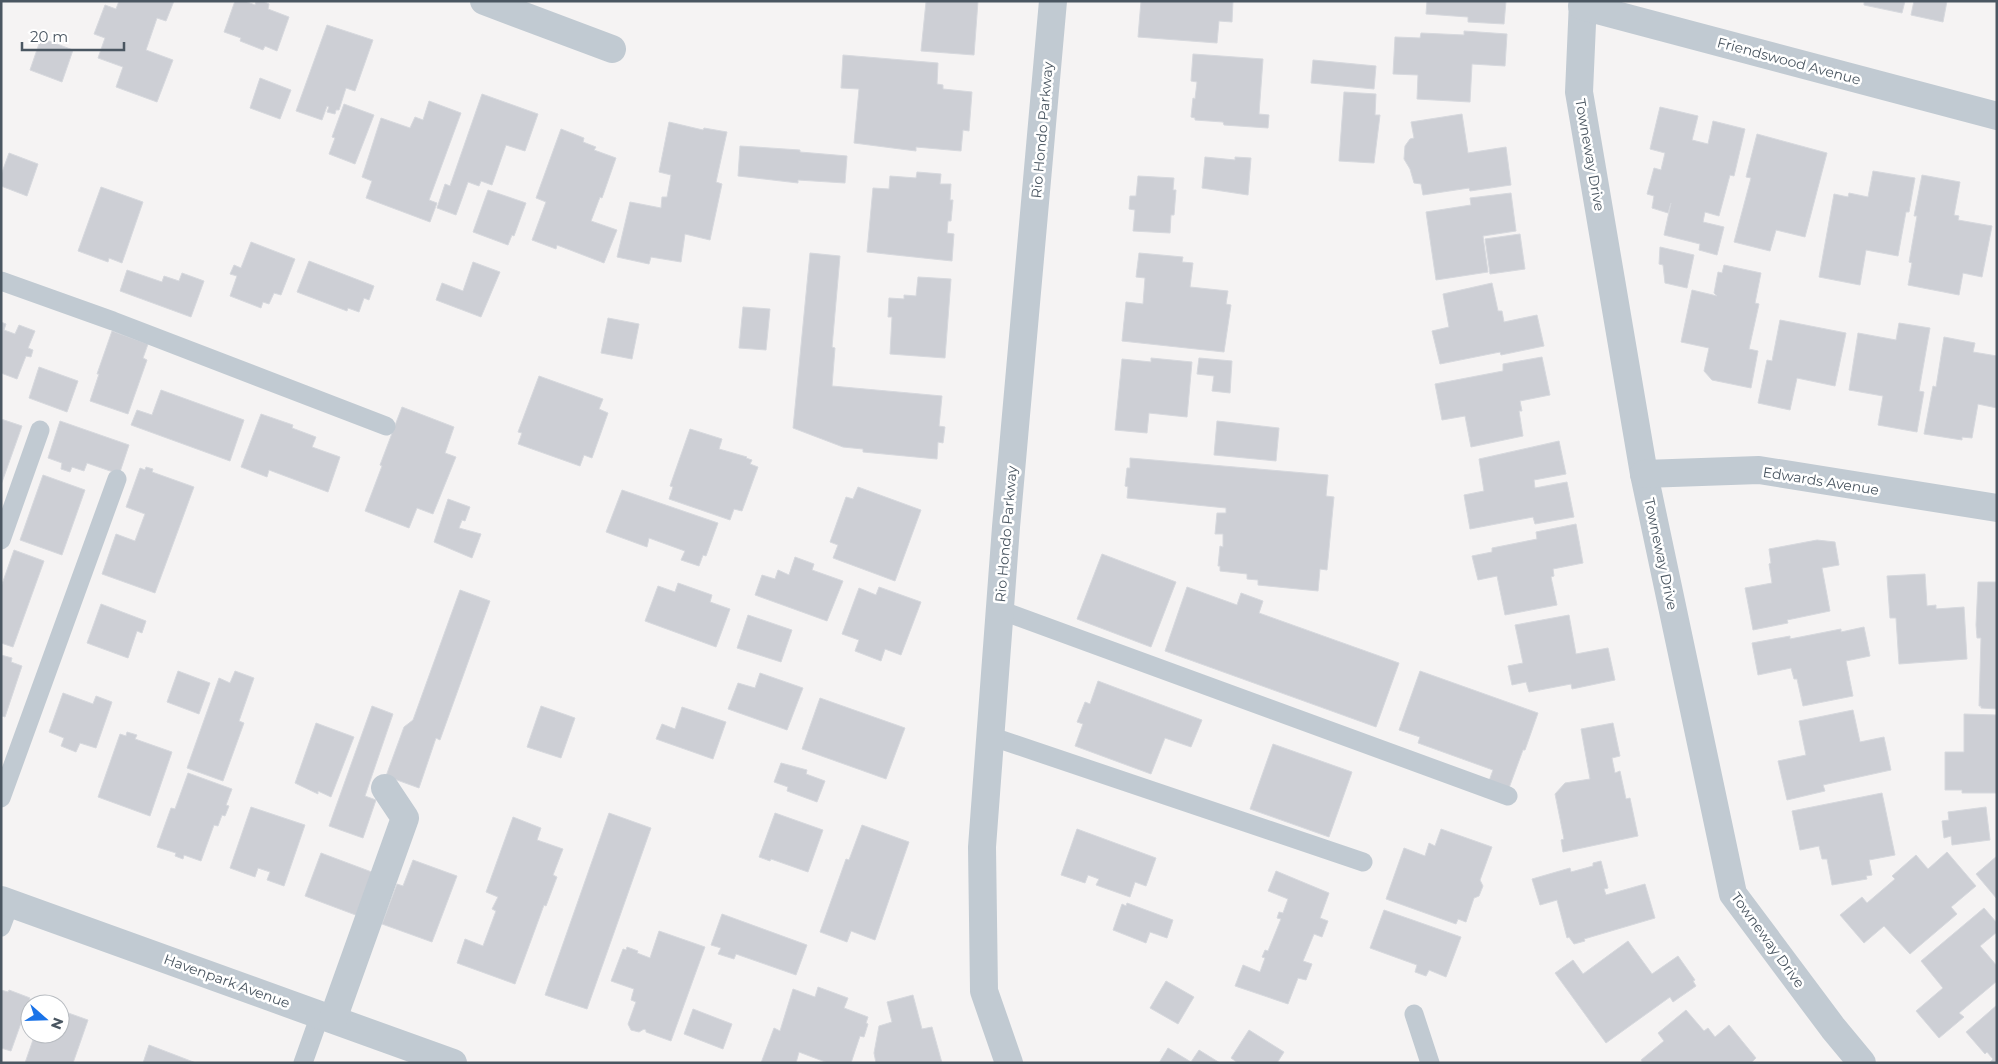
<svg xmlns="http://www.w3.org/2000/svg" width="1998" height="1064" viewBox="0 0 1998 1064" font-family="Montserrat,sans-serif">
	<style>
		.building { fill: #cdcfd5; stroke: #d7d9de }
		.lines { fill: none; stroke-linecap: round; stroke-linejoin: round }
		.service { stroke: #c1cad2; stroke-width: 19 }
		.minor { stroke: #c1cad2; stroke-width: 28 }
		.tertiary { stroke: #c1cad2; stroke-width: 28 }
		.labels { text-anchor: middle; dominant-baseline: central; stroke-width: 5; stroke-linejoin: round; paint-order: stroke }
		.street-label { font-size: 14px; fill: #4a5661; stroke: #fff }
	</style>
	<rect width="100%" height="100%" fill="#f5f3f3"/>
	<g class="building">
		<polygon points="119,1 174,1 166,21 157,18 146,50 173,60 157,102 116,87 123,67 98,58 105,38 94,34 105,5 116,9"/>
		<polygon points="235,1 245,1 255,5 256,1 263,1 269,4 268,9 289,17 277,51 265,46 263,50 240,41 241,38 224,32"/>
		<polygon points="908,1 978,1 974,55 921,51 926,2"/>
		<polygon points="1141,1 1233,1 1232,22 1219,21 1217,43 1138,37"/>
		<polygon points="1427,1 1506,1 1504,24 1468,22 1468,17 1426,14"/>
		<polygon points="1864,1 1905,1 1902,13 1864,5"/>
		<polygon points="1914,1 1947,1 1943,22 1911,15"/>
		<polygon points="327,25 373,40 355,91 346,88 339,110 336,110 335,114 327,112 329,107 327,106 322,120 296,111"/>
		<polygon points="1464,31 1507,34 1505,66 1472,64 1470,102 1417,99 1418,75 1393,74 1395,37 1420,38 1421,33 1464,35"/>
		<polygon points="41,38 73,50 62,82 30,70"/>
		<polygon points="1193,54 1263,59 1259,114 1269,115 1268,128 1224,125 1223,122 1195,120 1195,118 1191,117 1193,98 1195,99 1197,82 1191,81"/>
		<polygon points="843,55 938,63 937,84 943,85 943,89 972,92 969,131 963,130 961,151 916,147 916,151 854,143 859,89 841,88"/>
		<polygon points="1313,60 1376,66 1374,89 1311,83"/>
		<polygon points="260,78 291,90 280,119 250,108"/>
		<polygon points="1344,92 1376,94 1375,115 1380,115 1374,163 1339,161"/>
		<polygon points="482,94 538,114 525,151 506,145 492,185 481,181 479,186 468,182 456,215 437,208 445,184 450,186"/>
		<polygon points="429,101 461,113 429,200 437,203 430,222 366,198 372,181 362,177 381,118 410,128 415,117 423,120"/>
		<polygon points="344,104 374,115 355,164 329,154 335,138 332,137"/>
		<polygon points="1660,107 1698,116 1692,140 1708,144 1713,121 1745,129 1734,176 1730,175 1719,216 1705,212 1703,222 1724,227 1717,255 1699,250 1700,244 1664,235 1671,203 1668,213 1652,208 1654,196 1647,194 1654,168 1661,170 1665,153 1650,149"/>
		<polygon points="1462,114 1468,153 1506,147 1511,185 1470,191 1469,188 1423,195 1421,184 1414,183 1410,169 1404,159 1405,146 1410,139 1414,138 1411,122"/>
		<polygon points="669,122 703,130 704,128 727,132 716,182 722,184 710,240 685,234 681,262 651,257 649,264 617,257 630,202 661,208 662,197 667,197 671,175 659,172"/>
		<polygon points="561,129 584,138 583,142 596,147 594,150 616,158 602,198 600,197 591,221 617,230 604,263 557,245 556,249 532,240 546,202 536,198"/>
		<polygon points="1757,134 1827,153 1805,237 1776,230 1770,251 1734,242 1751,178 1746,177"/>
		<polygon points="740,146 800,150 800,152 847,156 845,183 798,180 798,183 738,176"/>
		<polygon points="9,153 38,164 27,196 1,186 1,175"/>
		<polygon points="1205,157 1235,160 1235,157 1251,158 1248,195 1202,188"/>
		<polygon points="1873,171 1915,178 1909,212 1906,212 1898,256 1866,250 1860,285 1819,277 1834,194 1848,197 1849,193 1868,197"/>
		<polygon points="917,172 941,174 940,184 951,184 950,200 953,200 951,221 948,221 947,233 954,234 952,261 867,252 873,188 889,189 890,176 916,178"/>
		<polygon points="1922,175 1960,182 1954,215 1959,216 1958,220 1992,226 1982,277 1963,273 1959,295 1908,285 1912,263 1909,262 1917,216 1914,216"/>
		<polygon points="1138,176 1174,178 1173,190 1176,190 1174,215 1171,215 1170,233 1133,231 1135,210 1129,209 1130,196 1136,196"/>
		<polygon points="101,187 143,202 122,263 109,258 108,262 78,251"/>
		<polygon points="488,190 526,203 514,236 512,235 508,245 473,232"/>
		<polygon points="1511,193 1516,231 1483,236 1488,272 1436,280 1426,212 1471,205 1470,198"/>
		<polygon points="1520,234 1525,269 1490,274 1485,239"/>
		<polygon points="251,242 295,259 281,295 274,293 269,304 263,302 261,308 230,296 237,276 230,274 234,265 241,268"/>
		<polygon points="1660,247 1694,255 1687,288 1665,283 1663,265 1659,264"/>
		<polygon points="810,253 840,256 832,347 835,348 832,386 942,396 939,426 945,427 943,443 938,442 937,459 863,452 863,449 843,447 793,428"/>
		<polygon points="1139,253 1183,257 1182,262 1193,263 1190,287 1228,291 1226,304 1231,305 1224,352 1122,341 1126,302 1143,304 1145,278 1136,277"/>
		<polygon points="309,261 374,286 369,300 364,298 359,312 348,308 347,311 297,292"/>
		<polygon points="473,262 500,272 481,317 436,300 442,283 463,291"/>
		<polygon points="1724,265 1761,273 1755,303 1759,304 1749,349 1758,351 1751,388 1712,380 1704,371 1709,348 1681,342 1692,290 1717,296 1714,293 1718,272 1722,273"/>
		<polygon points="127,270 162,282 164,276 179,281 182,273 204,281 191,317 120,291"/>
		<polygon points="918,277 951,279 945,358 890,354 892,317 888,317 889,298 904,299 904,295 916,296"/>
		<polygon points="1492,283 1498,311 1502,311 1504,322 1537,315 1544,346 1501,355 1500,352 1440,364 1432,331 1449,327 1443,294"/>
		<polygon points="743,307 770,309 766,350 739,348"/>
		<polygon points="608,318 639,324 632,359 601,353"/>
		<polygon points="1780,320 1846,333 1835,386 1797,378 1790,410 1758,403 1767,360 1772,361"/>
		<polygon points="1,322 6,324 4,330 15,334 19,325 35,331 28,348 33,350 31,357 26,356 17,379 1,373"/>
		<polygon points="1899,323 1930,328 1919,391 1924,392 1917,432 1878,425 1883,396 1849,390 1858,333 1896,340"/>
		<polygon points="112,331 148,344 143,358 147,360 128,414 90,401 99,374 97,374"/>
		<polygon points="1944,337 1975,343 1973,352 1997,356 1997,408 1978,404 1972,438 1962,437 1962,440 1924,434 1933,386 1936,387"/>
		<polygon points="1542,357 1550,395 1520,401 1522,411 1519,411 1523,436 1471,447 1465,416 1442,420 1435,384 1503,371 1503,364"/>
		<polygon points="1151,358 1192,362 1187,417 1149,413 1147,433 1115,430 1122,359 1151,362"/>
		<polygon points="1199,358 1232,361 1230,393 1212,391 1214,376 1197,374"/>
		<polygon points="39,367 78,381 67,412 29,398"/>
		<polygon points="539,376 603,399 599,409 608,413 592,458 584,455 580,466 518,444 522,433 518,432"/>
		<polygon points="161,390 244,420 230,461 131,425 137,410 152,415"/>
		<polygon points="402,407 454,427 445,453 456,457 433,514 417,508 409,528 365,511 382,466 380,465"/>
		<polygon points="261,414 293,425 292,428 316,437 312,447 340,457 328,492 269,470 267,477 241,467"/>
		<polygon points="1,419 22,426 1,485"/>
		<polygon points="60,421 129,445 120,472 116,473 87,463 84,471 72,467 70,472 61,469 62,463 48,458"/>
		<polygon points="1217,421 1279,428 1276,461 1214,455"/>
		<polygon points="690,429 722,439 719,449 747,457 746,458 752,460 750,464 758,467 742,511 734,509 730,520 669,499 673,487 670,486"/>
		<polygon points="1559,441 1566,474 1534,480 1535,488 1567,482 1574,517 1535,524 1533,517 1470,529 1464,495 1484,491 1479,459"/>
		<polygon points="1130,458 1328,475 1326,496 1334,497 1327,570 1320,569 1318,591 1258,585 1258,580 1247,579 1247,574 1220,571 1220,566 1218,566 1220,546 1223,547 1223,534 1215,534 1217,513 1226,513 1226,508 1127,498 1128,487 1125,486 1127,468 1130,468"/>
		<polygon points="146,467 153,469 152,472 194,487 155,593 102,574 116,534 135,541 145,514 126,507 140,468 145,470"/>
		<polygon points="43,475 85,490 62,555 20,540"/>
		<polygon points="858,487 921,510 895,581 833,558 838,545 830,542 846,497 853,499"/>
		<polygon points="622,490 718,523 706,556 703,555 699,566 681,560 685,551 649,538 647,547 606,532"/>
		<polygon points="448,499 470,507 465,521 462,520 459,528 481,534 472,558 434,542"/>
		<polygon points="1576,524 1583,563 1553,569 1554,576 1551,577 1557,605 1505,615 1497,576 1478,580 1472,556 1492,552 1492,548 1537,539 1536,532"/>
		<polygon points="1817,540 1835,542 1839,565 1822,568 1830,611 1787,620 1788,623 1753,630 1745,588 1772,583 1769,564 1771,563 1769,549"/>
		<polygon points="14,550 44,561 13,647 1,643 1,587"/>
		<polygon points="1102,554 1176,582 1151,647 1077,619"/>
		<polygon points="795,557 814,564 812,570 843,581 827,621 755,595 762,575 775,579 778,570 789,575"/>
		<polygon points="1925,574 1927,606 1936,605 1936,609 1964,607 1967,659 1899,664 1896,618 1890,618 1887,576"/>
		<polygon points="1978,582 1997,582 1997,709 1981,708 1981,706 1979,706 1981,638 1977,638 1976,625"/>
		<polygon points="678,583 712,595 710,602 730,609 716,647 645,621 658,586 675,592"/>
		<polygon points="879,587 921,602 901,655 885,649 881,661 855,651 859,640 842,634 859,588 876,595"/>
		<polygon points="1187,587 1237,605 1241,593 1263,601 1259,613 1399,663 1376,727 1165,651"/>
		<polygon points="460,590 490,601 440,740 436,738 419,788 386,776 404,727 413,720"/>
		<polygon points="101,604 146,621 142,633 137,631 128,658 87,643"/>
		<polygon points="748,615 792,630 781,662 737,648"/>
		<polygon points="1569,615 1576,654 1608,648 1615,680 1572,689 1571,684 1529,692 1526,682 1512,685 1508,666 1523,663 1515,625"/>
		<polygon points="1864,627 1870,656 1846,661 1853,696 1803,706 1797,679 1794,679 1791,668 1758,675 1752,643 1790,636 1790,639 1841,629 1841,632"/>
		<polygon points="1,655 12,658 11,662 22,666 5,717 2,716 1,719"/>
		<polygon points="178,671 210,683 199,714 167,702"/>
		<polygon points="235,671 254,678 239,721 244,723 223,781 187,768 219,678 230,683"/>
		<polygon points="1420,671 1538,713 1525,750 1523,750 1509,788 1489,781 1493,770 1418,743 1420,737 1399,730"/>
		<polygon points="760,673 803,688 787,730 728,709 738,683 755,688"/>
		<polygon points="1098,681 1202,720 1191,747 1165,738 1151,774 1075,746 1083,724 1077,722 1085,702 1090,704"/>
		<polygon points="63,693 93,704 96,696 112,702 96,748 80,743 76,752 61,746 64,738 49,732"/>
		<polygon points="820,698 905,728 886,779 802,749"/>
		<polygon points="372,706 393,714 365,796 376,800 363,838 329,826"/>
		<polygon points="541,706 575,718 561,758 527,747"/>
		<polygon points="682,707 726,722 713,759 656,739 662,724 675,729"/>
		<polygon points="1853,710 1860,742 1884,737 1891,770 1823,785 1825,791 1787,800 1778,761 1806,755 1799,721"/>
		<polygon points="1964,714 1997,715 1997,793 1962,793 1962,790 1945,790 1945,752 1964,752"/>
		<polygon points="316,723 354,737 331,797 318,791 318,794 295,783"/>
		<polygon points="1613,723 1620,756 1612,758 1615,773 1620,771 1626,799 1630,798 1638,836 1563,852 1561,840 1564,839 1555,794 1565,783 1590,779 1581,729"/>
		<polygon points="127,732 137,735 135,739 172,752 150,816 98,797 120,734 126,736"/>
		<polygon points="1273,744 1352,772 1329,837 1250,809"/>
		<polygon points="781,763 807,770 806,774 825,781 817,802 787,791 788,787 774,782"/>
		<polygon points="188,773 232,789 226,805 229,806 225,816 222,815 218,826 214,825 201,861 184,855 183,859 175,856 176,853 157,847 171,808 175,809"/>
		<polygon points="1882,793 1895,855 1869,860 1872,875 1866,876 1867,879 1832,885 1827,859 1822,859 1819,846 1800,850 1792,811"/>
		<polygon points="251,807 305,825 284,886 267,880 270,872 258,868 255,877 230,868"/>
		<polygon points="1986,807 1990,840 1952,845 1951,836 1944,838 1942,821 1949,820 1948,812"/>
		<polygon points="609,813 651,828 587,1009 545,995"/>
		<polygon points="775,813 823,830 808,872 771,859 770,861 759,857"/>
		<polygon points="513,817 541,828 537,840 563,849 553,875 557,877 546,906 544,905 515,984 457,963 465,939 483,946 496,911 492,909 498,897 486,892"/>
		<polygon points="862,825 909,842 875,940 851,931 847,942 820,932 846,859 849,860"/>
		<polygon points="1077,829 1156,858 1146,886 1135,882 1130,897 1096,885 1099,879 1088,875 1085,883 1061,875"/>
		<polygon points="1441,829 1492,847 1480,880 1483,886 1479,896 1474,898 1466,922 1458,919 1456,924 1386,899 1404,848 1425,856 1429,843 1435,846"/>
		<polygon points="1947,852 1976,886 1951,907 1957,914 1910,954 1884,926 1864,943 1840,915 1862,897 1867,903 1895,879 1892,876 1916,855 1928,869"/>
		<polygon points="321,853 377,874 361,917 305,896"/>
		<polygon points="1997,856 1997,899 1976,874"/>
		<polygon points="413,860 457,876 432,942 382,924 397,884 403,886"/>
		<polygon points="1601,861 1608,888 1604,889 1606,895 1645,884 1655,918 1584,939 1585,941 1574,944 1569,937 1567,938 1557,900 1540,905 1532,879 1570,868 1571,872 1593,866 1593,863"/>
		<polygon points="1276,871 1329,893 1320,918 1328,921 1322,937 1314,934 1303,961 1312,964 1306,980 1298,978 1288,1004 1235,986 1243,965 1260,972 1265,958 1262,957 1265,950 1268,951 1281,919 1277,918 1279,912 1283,913 1288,899 1268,891"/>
		<polygon points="1127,903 1173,920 1167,938 1150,932 1146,943 1113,930 1122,904 1126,906"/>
		<polygon points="1984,908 1997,923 1997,932 1980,946 1997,966 1997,981 1959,1013 1964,1017 1939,1038 1916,1011 1943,988 1921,961"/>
		<polygon points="1384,910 1461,937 1446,977 1429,970 1426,976 1415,972 1417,965 1370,948"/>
		<polygon points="722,914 807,945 796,975 736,954 734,959 718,954 721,948 711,945"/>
		<polygon points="659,931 705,947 671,1041 646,1032 646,1030 644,1029 639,1032 631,1030 628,1024 636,1002 631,1000 634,989 611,981 623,949 626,950 627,947 638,951 637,953 650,958"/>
		<polygon points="1628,941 1652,974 1678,956 1695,980 1693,981 1696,986 1673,1002 1670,997 1606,1043 1555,973 1573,960 1583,974"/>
		<polygon points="1166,981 1194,997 1178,1024 1150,1008"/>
		<polygon points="818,987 848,998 844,1008 868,1017 866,1023 868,1024 864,1037 860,1036 851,1063 828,1063 799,1052 796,1063 761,1063 774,1028 780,1031 793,989 815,997"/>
		<polygon points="1,990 8,992 9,990 30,998 11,1051 1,1048"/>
		<polygon points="913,995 922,1029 932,1027 942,1063 876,1063 874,1053 879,1026 892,1022 887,1002"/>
		<polygon points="1997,1005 1997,1063 1989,1063 1993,1059 1987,1052 1985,1054 1966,1032"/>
		<polygon points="693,1009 732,1024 723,1049 684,1034"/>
		<polygon points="60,1010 88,1020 73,1063 25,1063 35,1034 60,1034"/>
		<polygon points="1686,1010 1704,1031 1708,1028 1715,1037 1729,1025 1756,1058 1751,1063 1643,1063 1641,1060 1664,1041 1658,1033"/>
		<polygon points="1249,1030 1284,1052 1277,1063 1238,1063 1231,1058"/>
		<polygon points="149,1045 196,1063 143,1063"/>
		<polygon points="1168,1048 1191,1062 1199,1050 1220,1063 1159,1063"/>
	</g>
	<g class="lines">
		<g class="service">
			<polyline points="1,281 113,321 386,426"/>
			<polyline points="1,540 40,430"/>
			<polyline points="1000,610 1508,796"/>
			<polyline points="990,736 1363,862"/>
			<polyline points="1,798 117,479"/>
			<polyline points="1,927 10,903"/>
			<polyline points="1414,1014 1430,1063"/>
			<polyline points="303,1063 320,1015"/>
		</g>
		<g class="minor">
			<polyline points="484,1 612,49"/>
			<polyline points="1583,1 1579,92 1644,474 1733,894 1833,1028 1862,1063"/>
			<polyline points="1582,6 1997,116"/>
			<polyline points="1644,474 1759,470 1997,508"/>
			<polyline points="1,900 453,1063"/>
			<polyline points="333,1019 405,818 385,788"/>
		</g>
		<polyline class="tertiary" points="1009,1063 984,991 982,847 1006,527 1053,1"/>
	</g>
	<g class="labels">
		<g class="street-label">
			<text transform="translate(1789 61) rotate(15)">Friendswood Avenue</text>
			<text transform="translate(1042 130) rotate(-85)">Rio Hondo Parkway</text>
			<text transform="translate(1590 155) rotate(80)">Towneway Drive</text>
			<text transform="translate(1821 481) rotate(9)">Edwards Avenue</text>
			<text transform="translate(1006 534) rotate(-85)">Rio Hondo Parkway</text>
			<text transform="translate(1661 554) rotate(78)">Towneway Drive</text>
			<text transform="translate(1768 940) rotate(54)">Towneway Drive</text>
			<text transform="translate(227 981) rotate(20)">Havenpark Avenue</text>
		</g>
	</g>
	<rect width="1998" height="1064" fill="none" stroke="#4a5661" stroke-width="5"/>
	<g transform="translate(45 1019) rotate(110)"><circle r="24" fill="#ffffff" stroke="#b7bbc0"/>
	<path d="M0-4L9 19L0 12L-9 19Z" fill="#1a73e8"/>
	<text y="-8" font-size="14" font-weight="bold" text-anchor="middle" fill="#4a5661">N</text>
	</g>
	<path d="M22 42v8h102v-8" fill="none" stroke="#4a5661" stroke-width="2.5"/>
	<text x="30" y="42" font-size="15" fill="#4a5661" stroke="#ffffff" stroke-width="4" paint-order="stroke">20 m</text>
</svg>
